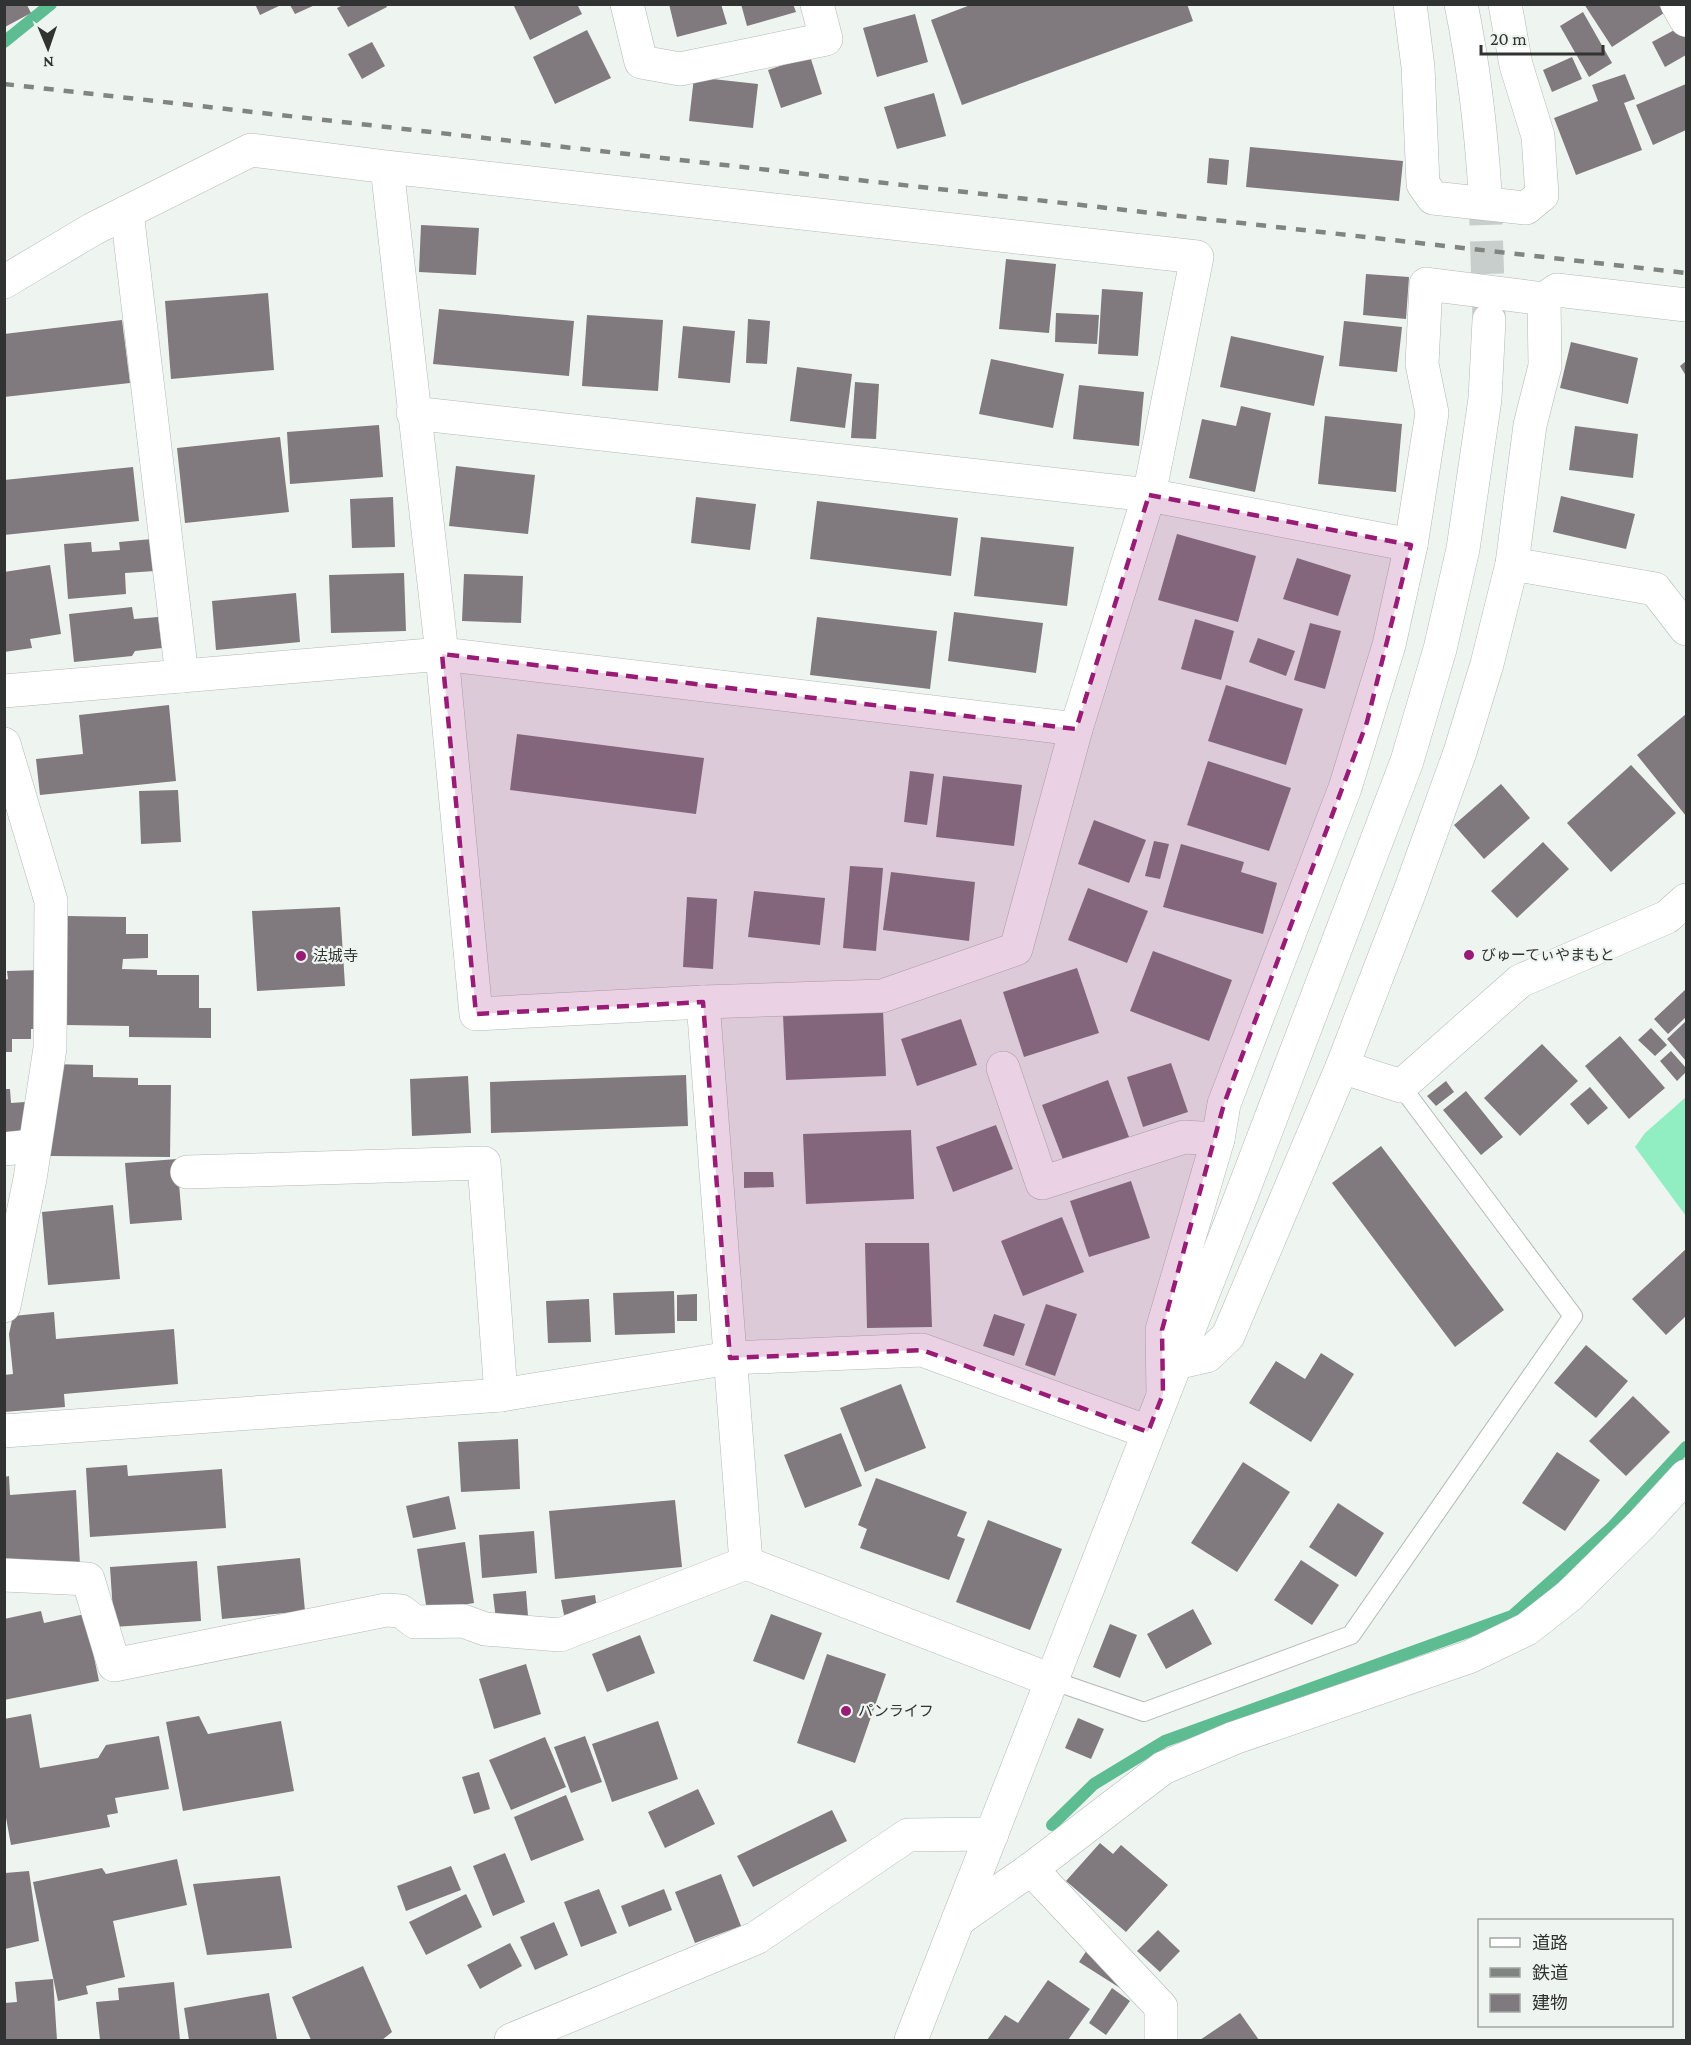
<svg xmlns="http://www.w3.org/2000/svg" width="1691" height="2045" viewBox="0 0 1691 2045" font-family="'Crimson Pro','Noto Sans JP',serif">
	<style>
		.green { fill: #91eec2 }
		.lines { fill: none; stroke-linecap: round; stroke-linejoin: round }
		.stream { stroke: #5dbc91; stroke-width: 12 }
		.building { fill: #80797d }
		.tertiary-tunnel { stroke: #c8cecb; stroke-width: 33; stroke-dasharray: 33 16; stroke-linecap: butt }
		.service-casing { stroke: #b2b8b5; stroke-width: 20 }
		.minor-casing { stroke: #b2b8b5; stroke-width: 34 }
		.tertiary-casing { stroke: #b2b8b5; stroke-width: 34 }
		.service { stroke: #fff; stroke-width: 18 }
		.minor { stroke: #fff; stroke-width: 33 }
		.tertiary { stroke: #fff; stroke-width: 33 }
		.rail { stroke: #808582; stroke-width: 4.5; stroke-dasharray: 10 10; stroke-linecap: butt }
		.marked { fill: #981c76; fill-opacity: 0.2; stroke: #981c76; stroke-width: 4.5; stroke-dasharray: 12 8; stroke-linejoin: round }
		.poi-dot { fill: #981c76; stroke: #eef5f1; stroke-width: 2 }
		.labels { text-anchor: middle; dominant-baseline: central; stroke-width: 4.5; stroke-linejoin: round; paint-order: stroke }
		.poi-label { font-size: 15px; fill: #303331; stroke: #eef5f1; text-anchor: start }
	</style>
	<rect width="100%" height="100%" fill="#eef5f1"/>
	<polygon class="green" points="1686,1097 1686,1216 1635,1147 1645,1133"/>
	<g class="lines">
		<g class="stream">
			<polyline points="4,42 51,4"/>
			<polyline points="1052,1825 1094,1784 1165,1741 1512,1616 1611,1528 1686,1447"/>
		</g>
	</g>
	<g class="building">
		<polygon points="255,4 283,4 260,15"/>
		<polygon points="513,4 577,4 582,14 530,40"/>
		<polygon points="669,4 721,4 727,24 677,37"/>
		<polygon points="741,4 793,4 796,12 747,26"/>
		<polygon points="973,4 1187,4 1193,21 962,105 931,20"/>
		<polygon points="1584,4 1658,4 1664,13 1612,47"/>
		<polygon points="5,5 27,5 31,13 5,27"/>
		<polygon points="290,5 315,5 295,14"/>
		<polygon points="343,5 386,5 387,7 348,27 337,8"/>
		<polygon points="1583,12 1612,63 1589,77 1560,26"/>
		<polygon points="915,14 928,62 877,77 863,28"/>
		<polygon points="1680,27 1686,39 1686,55 1665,67 1652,42"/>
		<polygon points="587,30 611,78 555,104 533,57"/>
		<polygon points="372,42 385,66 362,79 348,54"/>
		<polygon points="810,56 822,94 781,108 768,70"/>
		<polygon points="1572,57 1582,79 1552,92 1543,70"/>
		<polygon points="1625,74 1635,99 1624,103 1642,150 1576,175 1554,118 1598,101 1592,85"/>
		<polygon points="694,77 758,84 753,128 689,121"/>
		<polygon points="1686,84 1686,130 1653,145 1636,105"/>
		<polygon points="934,93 946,136 897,149 884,107"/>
		<polygon points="1250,147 1403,161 1399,201 1246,187"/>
		<polygon points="1209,158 1229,160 1227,185 1207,183"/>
		<polygon points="421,225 479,228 476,275 419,272"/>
		<polygon points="1006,259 1056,264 1049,333 999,329"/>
		<polygon points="1366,274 1409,277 1406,319 1363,315"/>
		<polygon points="1102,289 1143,292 1138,356 1098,354"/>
		<polygon points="268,293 274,370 171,379 165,301"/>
		<polygon points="439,309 574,321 569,376 433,364"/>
		<polygon points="1056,313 1099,315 1097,344 1055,342"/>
		<polygon points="587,315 663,320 658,391 582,386"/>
		<polygon points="748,319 770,321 767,364 746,363"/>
		<polygon points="122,320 130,383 4,397 4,334"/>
		<polygon points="1344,321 1402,327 1397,372 1339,366"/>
		<polygon points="683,326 735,331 730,383 678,378"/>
		<polygon points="1231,336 1324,356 1314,406 1220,387"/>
		<polygon points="1571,342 1638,358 1628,404 1560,388"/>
		<polygon points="991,359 1064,374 1053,428 979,414"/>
		<polygon points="1686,361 1686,376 1680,366"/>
		<polygon points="797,367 852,374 845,428 790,421"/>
		<polygon points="855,382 879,384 876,439 851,438"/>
		<polygon points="1079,385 1144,392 1139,446 1073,439"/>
		<polygon points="1241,406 1271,413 1255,492 1189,478 1202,419 1236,426"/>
		<polygon points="1325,416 1402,424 1396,492 1318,484"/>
		<polygon points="379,425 383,477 290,484 287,432"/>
		<polygon points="1575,426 1638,434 1633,478 1569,470"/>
		<polygon points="280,437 289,512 185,523 177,448"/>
		<polygon points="456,466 535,475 528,534 449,526"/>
		<polygon points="133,467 139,521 4,535 4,480"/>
		<polygon points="1561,496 1635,514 1626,549 1553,532"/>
		<polygon points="393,497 395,547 352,548 350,499"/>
		<polygon points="696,497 756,504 750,550 691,543"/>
		<polygon points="817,501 958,518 951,576 810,559"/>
		<polygon points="1177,534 1256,556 1238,622 1158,600"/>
		<polygon points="981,537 1074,547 1067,606 974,596"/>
		<polygon points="152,539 155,571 125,573 126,594 68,599 64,544 91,542 92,552 120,550 119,542"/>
		<polygon points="1297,558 1351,575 1338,616 1283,599"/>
		<polygon points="50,565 61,634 30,639 32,648 4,652 4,572"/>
		<polygon points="404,573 406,631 331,633 329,575"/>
		<polygon points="464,574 523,576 521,623 462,621"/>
		<polygon points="296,593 300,642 216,650 212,601"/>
		<polygon points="132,607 134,619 158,617 162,648 135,651 132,656 74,662 69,614"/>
		<polygon points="954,612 1043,623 1036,673 948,661"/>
		<polygon points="817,617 937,631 930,689 810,675"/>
		<polygon points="1195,619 1234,631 1221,680 1181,669"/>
		<polygon points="1310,623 1341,631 1325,689 1294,680"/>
		<polygon points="1258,638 1295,651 1286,676 1249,662"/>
		<polygon points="1226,685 1303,709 1286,765 1208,741"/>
		<polygon points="169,705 176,781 40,795 36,759 83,754 79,715"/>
		<polygon points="1686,714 1686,816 1637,755"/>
		<polygon points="517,734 704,758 696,814 510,790"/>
		<polygon points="1208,761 1291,788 1269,851 1187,825"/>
		<polygon points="1631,765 1676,813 1611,872 1567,823"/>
		<polygon points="910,771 934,774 927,825 904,822"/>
		<polygon points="943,776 1022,785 1014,846 936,837"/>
		<polygon points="1501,784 1530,818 1484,859 1454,825"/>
		<polygon points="178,790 181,842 141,844 139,791"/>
		<polygon points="1094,820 1146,840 1129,883 1078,864"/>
		<polygon points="1154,841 1169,844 1160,879 1145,876"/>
		<polygon points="1543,842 1569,869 1517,918 1491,891"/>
		<polygon points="1181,844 1244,862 1241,872 1277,883 1263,934 1163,907"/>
		<polygon points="850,866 883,868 876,951 843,948"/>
		<polygon points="891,872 975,882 969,941 883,930"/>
		<polygon points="1088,888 1148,911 1127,963 1068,940"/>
		<polygon points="754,891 825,898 820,945 748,937"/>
		<polygon points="687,897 717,899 713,969 683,967"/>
		<polygon points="340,907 345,986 257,991 252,911"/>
		<polygon points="67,916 126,917 126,934 148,934 148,958 123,959 122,969 157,970 157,975 199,975 199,1008 211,1008 211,1038 129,1037 129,1026 66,1025"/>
		<polygon points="1153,951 1232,980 1209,1041 1130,1011"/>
		<polygon points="1077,968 1099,1033 1024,1057 1003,992"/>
		<polygon points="42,970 44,1029 31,1029 31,1039 12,1039 12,1052 4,1052 4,980 8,979 7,971"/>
		<polygon points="1686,989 1686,1017 1668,1034 1654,1019"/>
		<polygon points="883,1011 886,1076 786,1080 783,1015"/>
		<polygon points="961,1019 977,1065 917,1086 901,1039"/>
		<polygon points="1686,1021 1686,1061 1667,1039"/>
		<polygon points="1651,1028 1667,1045 1655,1056 1638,1040"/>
		<polygon points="1620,1036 1665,1088 1629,1119 1585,1066"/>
		<polygon points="1542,1044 1578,1081 1520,1136 1484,1098"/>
		<polygon points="1671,1051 1686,1068 1686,1072 1677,1081 1660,1061"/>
		<polygon points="1171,1063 1188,1112 1143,1127 1127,1077"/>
		<polygon points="51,1064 93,1065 93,1077 138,1078 138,1085 171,1085 170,1157 50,1156"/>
		<polygon points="686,1075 688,1126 491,1133 490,1082"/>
		<polygon points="468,1076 471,1133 412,1136 410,1079"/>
		<polygon points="1108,1080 1129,1137 1064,1162 1042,1105"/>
		<polygon points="1446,1081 1454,1092 1436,1106 1427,1096"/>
		<polygon points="1590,1087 1608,1108 1588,1125 1570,1104"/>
		<polygon points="4,1089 10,1089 11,1103 25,1102 26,1136 4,1137"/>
		<polygon points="1466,1091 1503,1137 1481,1155 1443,1110"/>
		<polygon points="996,1125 1013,1169 953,1192 936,1147"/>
		<polygon points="911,1130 914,1199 806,1204 803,1134"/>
		<polygon points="1381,1146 1504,1310 1455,1347 1332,1183"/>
		<polygon points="177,1159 182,1220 130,1224 125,1163"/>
		<polygon points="744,1172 773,1172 774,1187 744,1188"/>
		<polygon points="1131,1181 1150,1238 1089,1257 1070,1201"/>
		<polygon points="113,1205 120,1279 48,1285 42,1212"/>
		<polygon points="1062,1217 1084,1272 1023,1296 1001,1241"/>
		<polygon points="865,1243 929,1243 932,1327 867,1328"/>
		<polygon points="1686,1249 1686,1316 1666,1335 1632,1299"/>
		<polygon points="674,1291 675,1333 615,1335 613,1293"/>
		<polygon points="697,1294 697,1321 677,1321 677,1295"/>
		<polygon points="589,1299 591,1342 548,1343 546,1301"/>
		<polygon points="1046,1304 1077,1314 1055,1376 1025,1365"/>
		<polygon points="54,1312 56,1339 174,1329 178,1384 64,1394 65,1407 4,1412 4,1375 13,1374 9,1334 13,1316"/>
		<polygon points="994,1314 1025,1324 1014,1356 983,1346"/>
		<polygon points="1586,1345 1628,1381 1596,1418 1554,1383"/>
		<polygon points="1321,1353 1354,1374 1311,1442 1249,1403 1276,1361 1305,1379"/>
		<polygon points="901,1384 926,1448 865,1472 840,1408"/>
		<polygon points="1633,1396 1670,1432 1626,1476 1589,1441"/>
		<polygon points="841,1433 862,1486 805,1508 784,1455"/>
		<polygon points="518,1439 520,1489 461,1492 458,1442"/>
		<polygon points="1557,1452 1600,1480 1565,1531 1522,1503"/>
		<polygon points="1243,1462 1290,1492 1237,1572 1191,1543"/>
		<polygon points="127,1465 128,1476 222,1469 226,1528 90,1537 86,1468"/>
		<polygon points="9,1476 10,1495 76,1490 80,1565 4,1570 4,1477"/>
		<polygon points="876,1478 967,1512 957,1536 965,1539 949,1580 860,1548 867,1529 858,1525"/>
		<polygon points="449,1496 456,1529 413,1538 406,1506"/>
		<polygon points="675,1500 682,1567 555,1579 549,1511"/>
		<polygon points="1338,1503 1384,1533 1356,1577 1309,1547"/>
		<polygon points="988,1520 1062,1549 1030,1630 956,1602"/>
		<polygon points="534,1531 537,1573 482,1578 479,1535"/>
		<polygon points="465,1542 474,1603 427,1611 417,1549"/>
		<polygon points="300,1558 305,1611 222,1619 217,1566"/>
		<polygon points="1301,1560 1339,1585 1312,1625 1274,1600"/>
		<polygon points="197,1561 201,1621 114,1627 110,1567"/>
		<polygon points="526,1591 528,1616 496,1620 493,1594"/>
		<polygon points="595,1595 597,1609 564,1615 561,1600"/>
		<polygon points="1193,1609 1212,1644 1166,1669 1147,1634"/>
		<polygon points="41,1611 44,1623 85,1614 99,1681 4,1700 4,1619"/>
		<polygon points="771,1614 822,1633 804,1680 753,1661"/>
		<polygon points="1110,1624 1137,1635 1120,1678 1093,1667"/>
		<polygon points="640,1635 655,1673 607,1692 592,1654"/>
		<polygon points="827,1654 886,1674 855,1763 797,1743"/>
		<polygon points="526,1664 541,1714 494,1729 479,1679"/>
		<polygon points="31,1714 40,1768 98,1758 106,1745 159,1736 169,1789 115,1798 118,1813 107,1815 110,1827 11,1845 4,1807 4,1719"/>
		<polygon points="199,1716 208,1734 281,1721 294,1791 183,1811 166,1722"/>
		<polygon points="1078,1718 1104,1729 1091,1759 1065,1748"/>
		<polygon points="658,1721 678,1779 612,1802 592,1744"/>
		<polygon points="585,1736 602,1782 571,1793 554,1747"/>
		<polygon points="545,1737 566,1787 511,1810 489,1760"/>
		<polygon points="479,1772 490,1809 474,1814 462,1777"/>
		<polygon points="698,1789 715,1824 665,1848 648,1812"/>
		<polygon points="566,1795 584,1840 531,1861 514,1817"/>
		<polygon points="832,1810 847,1841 753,1887 737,1856"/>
		<polygon points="1100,1843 1113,1854 1121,1845 1168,1885 1126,1932 1066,1881"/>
		<polygon points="505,1853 525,1902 493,1916 473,1866"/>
		<polygon points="177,1859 187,1905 113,1921 125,1977 86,1986 88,1994 58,2001 33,1882 102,1868 106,1874"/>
		<polygon points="451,1866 461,1890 406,1911 397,1886"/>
		<polygon points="29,1871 39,1941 5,1949 5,1873"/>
		<polygon points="721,1874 741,1926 695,1943 675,1892"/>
		<polygon points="280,1876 292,1948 207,1955 193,1884"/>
		<polygon points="599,1889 617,1933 581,1947 564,1902"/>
		<polygon points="664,1889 672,1910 629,1927 621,1906"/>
		<polygon points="466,1894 482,1927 426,1955 409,1922"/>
		<polygon points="554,1922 568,1955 535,1970 520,1937"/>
		<polygon points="1158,1930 1180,1951 1160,1972 1137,1951"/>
		<polygon points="510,1943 522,1966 480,1989 467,1965"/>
		<polygon points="1091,1944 1131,1971 1120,1988 1079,1962"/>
		<polygon points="363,1966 392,2032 382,2040 311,2040 292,1997"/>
		<polygon points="53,1979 57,2040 4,2040 4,2003 17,2002 15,1982"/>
		<polygon points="1048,1980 1090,2009 1068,2040 987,2040 1005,2015 1018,2023"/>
		<polygon points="174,1982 180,2040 100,2040 96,2002 119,2000 118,1988"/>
		<polygon points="1112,1988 1130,2001 1106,2035 1089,2023"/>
		<polygon points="269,1993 277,2040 189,2040 184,2008"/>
		<polygon points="1240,2013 1259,2040 1200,2040"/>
	</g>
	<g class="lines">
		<polyline class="tertiary-tunnel" points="1485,192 1489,319"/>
		<defs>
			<polyline id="service" points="1051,1680 1144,1712 1351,1635 1573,1316 1401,1086"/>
			<g id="minor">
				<polyline points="627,4 641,62 680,69 826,39 817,4"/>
				<polyline points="1410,4 1418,67 1423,184 1433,198 1526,208 1542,195 1538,136 1516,65 1505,4"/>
				<polyline points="1677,4 1686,20"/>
				<polyline points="127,212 182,676"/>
				<polyline points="4,282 93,229 251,150 387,167 1197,257 1149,495 1076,729 1016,949 882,996 703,1002 476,1014 442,654 387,167"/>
				<polyline points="413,413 1149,495 1411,545"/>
				<polyline points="1512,564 1655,589 1686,629"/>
				<polyline points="4,691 442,654 1076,729"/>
				<polyline points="4,744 51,901 50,1048 30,1179 4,1306"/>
				<polyline points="703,1002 746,1563"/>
				<polyline points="1342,1067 1401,1086 1520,981 1667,917 1686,900"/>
				<polyline points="1003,1068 1042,1183 1184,1137 1218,1139"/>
				<polyline points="4,1149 33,1146"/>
				<polyline points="187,1172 484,1163 501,1395"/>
				<polyline points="1176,1363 1207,1356 1228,1336 1342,1067 1410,891 1460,752 1487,664 1512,564 1530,425 1545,366 1544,299"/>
				<polyline points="1163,1394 1162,1330 1218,1139 1224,1104 1345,788 1389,645 1411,545 1432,413 1422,364 1426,284 1544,299 1557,290 1686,305"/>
				<polyline points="4,1431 501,1395 730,1358 922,1350 1148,1432"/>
				<polyline points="4,1575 88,1579 114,1665 386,1610 401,1611 415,1622 463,1621 485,1629 560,1635 746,1563 1051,1680"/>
				<polyline points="1031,1869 1161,2007 1161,2040"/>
				<polyline points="958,1920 1031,1869 1163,1768 1234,1738 1469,1657 1527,1629 1569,1596 1642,1524 1686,1476"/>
				<polyline points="511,2040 756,1938 908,1835 992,1834"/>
			</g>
			<g id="tertiary">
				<path d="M1461,4C1474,67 1481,129 1485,192"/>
				<polyline points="911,2040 1240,1199 1407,761 1440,649 1463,549 1485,399 1489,320"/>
			</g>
		</defs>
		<use href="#service" class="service-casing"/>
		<use href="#minor" class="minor-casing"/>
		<use href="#tertiary" class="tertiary-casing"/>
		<use href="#service" class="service"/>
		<use href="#minor" class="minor"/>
		<use href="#tertiary" class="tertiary"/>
		<polyline class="rail" points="4,84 1686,273"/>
	</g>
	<path class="marked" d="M1149,495L1411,545L1367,722L1224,1104L1162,1330L1163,1394L1148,1432L922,1350L730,1358L703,1002L476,1014L442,654L1076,729Z"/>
	<g class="poi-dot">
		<circle cx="1469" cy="955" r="6"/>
		<circle cx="301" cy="956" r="6"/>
		<circle cx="846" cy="1711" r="6"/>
	</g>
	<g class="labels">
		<g class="poi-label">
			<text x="1481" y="955">びゅーてぃやまもと</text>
			<text x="313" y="956">法城寺</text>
			<text x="858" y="1711">パンライフ</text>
		</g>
	</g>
	<rect width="1691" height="2045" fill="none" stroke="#303331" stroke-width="12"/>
	<rect x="1478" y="1919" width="195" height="108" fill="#eef5f1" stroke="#a2a7a4" stroke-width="1.5"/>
	<rect x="1490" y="1938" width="30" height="9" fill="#ffffff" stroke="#a2a7a4" stroke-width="1.5"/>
	<text x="1532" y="1949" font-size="18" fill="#303331">道路</text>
	<rect x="1490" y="1968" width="30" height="9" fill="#808582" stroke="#a2a7a4" stroke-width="1.5"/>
	<text x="1532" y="1979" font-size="18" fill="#303331">鉄道</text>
	<rect x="1490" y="1994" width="30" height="18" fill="#80797d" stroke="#a2a7a4" stroke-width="1.5"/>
	<text x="1532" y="2009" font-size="18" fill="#303331">建物</text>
	<g transform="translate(48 48) rotate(178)" stroke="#eef5f1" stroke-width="4.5" paint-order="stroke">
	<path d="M0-4.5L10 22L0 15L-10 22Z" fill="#303331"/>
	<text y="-9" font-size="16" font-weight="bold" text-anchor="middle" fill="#303331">N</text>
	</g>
	<path d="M1481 45v9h122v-9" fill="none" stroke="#303331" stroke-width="3"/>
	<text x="1490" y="45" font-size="18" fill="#303331" stroke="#eef5f1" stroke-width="4.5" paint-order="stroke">20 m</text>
</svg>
